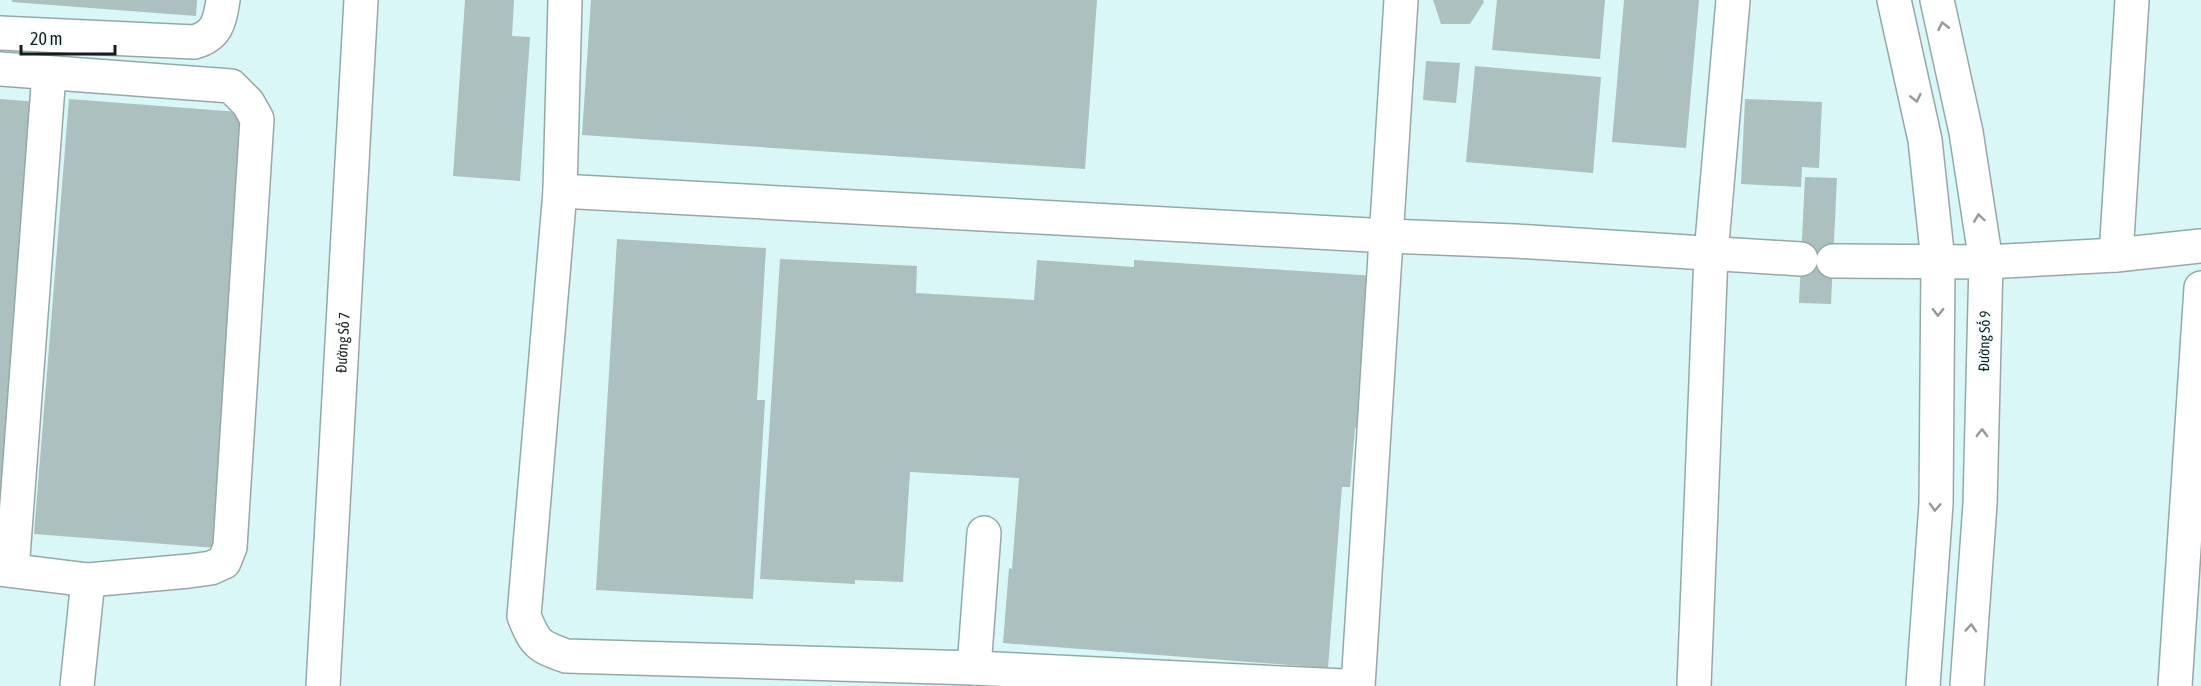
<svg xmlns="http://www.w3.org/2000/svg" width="2201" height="686" viewBox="0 0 2201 686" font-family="'Asap Condensed',sans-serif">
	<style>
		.built { fill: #d9f7f6 }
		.building { fill: #acc0bf }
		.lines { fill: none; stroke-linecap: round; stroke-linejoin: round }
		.minor-casing { stroke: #95a8a8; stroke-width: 36 }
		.minor { stroke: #fff; stroke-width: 33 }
		.oneway { stroke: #969999 }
		.labels { text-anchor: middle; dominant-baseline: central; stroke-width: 5; stroke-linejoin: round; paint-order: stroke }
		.street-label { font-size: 15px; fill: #161d1d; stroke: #f2fefe }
	</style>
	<rect width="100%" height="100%" fill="#f2fefe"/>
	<rect class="built" x="0" y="0" width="2201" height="686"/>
	<g class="building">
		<polygon points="12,0 197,0 196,16 12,2"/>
		<polygon points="465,0 514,0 512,36 530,37 520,181 453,176"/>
		<polygon points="591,0 1097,0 1085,169 582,135"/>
		<polygon points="1433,0 1483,0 1484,2 1470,24 1441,24"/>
		<polygon points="1497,0 1605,0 1600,59 1492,50"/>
		<polygon points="1624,0 1699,0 1686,148 1612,142"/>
		<polygon points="1426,61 1460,63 1456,103 1423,100"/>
		<polygon points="1475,66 1601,77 1593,173 1466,162"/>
		<polygon points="0,99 39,102 0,531"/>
		<polygon points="69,99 252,113 217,548 34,534"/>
		<polygon points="1745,99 1822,102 1819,168 1802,167 1801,187 1741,184"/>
		<polygon points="1805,177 1837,178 1831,304 1799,303"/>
		<polygon points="617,239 766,248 757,400 765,400 753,599 596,590"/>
		<polygon points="780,259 917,266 916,293 1034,300 1037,260 1134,267 1134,260 1375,276 1364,429 1355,428 1350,487 1342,487 1328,668 1003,643 1009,568 1012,569 1019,478 910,472 903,582 855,580 855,584 760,579"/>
	</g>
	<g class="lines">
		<defs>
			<g id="minor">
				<path d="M565,0L560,191L524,616C535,643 537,646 566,656L974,668L1344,686"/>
				<polyline points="1894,0 1925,140 1938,261 1936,504 1923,686"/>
				<polyline points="1937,0 1966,132 1986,262 1980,504 1967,686"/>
				<path d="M0,33L194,42C217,36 220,21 223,0"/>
				<polyline points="0,69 231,86 248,103 257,119 230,547 224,562 211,568 189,571 88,580 0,569"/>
				<polyline points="560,191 1388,236 1515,241 1801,259"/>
				<polyline points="2116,255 2132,0"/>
				<polyline points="1833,261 1986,262 2116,255 2201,246"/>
				<polyline points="12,570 49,73"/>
				<polyline points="974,668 984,533"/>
				<polyline points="77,686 88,580"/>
				<path id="s1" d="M323,686L361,0"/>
				<polyline points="1358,686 1401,0"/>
				<polyline points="1694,686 1711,254 1733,0"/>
				<polyline points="2175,686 2201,288"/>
			</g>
		</defs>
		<use href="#minor" class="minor-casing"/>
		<use href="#minor" class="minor"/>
	</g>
	<defs><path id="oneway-chevron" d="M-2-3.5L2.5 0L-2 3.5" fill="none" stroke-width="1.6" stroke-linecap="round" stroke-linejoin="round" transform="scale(1.5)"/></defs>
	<g class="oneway">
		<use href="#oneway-chevron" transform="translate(1943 26) rotate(-103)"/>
		<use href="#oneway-chevron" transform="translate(1916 98) rotate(77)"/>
		<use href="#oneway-chevron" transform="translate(1979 218) rotate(-98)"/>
		<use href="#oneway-chevron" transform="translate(1938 312) rotate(91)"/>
		<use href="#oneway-chevron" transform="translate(1982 433) rotate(-89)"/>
		<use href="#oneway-chevron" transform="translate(1935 507) rotate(93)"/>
		<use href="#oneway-chevron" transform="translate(1971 628) rotate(-86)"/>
	</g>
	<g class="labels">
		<g class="street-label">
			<text transform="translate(1984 341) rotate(-89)">Đường Số 9</text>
			<text stroke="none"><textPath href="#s1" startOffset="344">Đường Số 7</textPath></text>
		</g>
	</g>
	<path d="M21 45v9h94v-9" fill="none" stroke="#161d1d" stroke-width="3"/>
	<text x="30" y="45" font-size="18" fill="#161d1d" stroke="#f2fefe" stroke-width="4.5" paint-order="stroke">20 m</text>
</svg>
